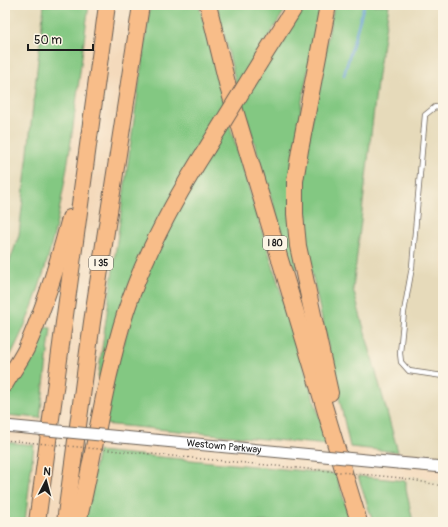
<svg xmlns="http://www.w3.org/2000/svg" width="448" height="527" viewBox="0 0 448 527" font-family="Pangolin,sans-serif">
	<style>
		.built { fill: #e6daba }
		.green { fill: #83c882; stroke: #50724f }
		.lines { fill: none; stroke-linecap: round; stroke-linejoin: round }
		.stream { stroke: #70a4dc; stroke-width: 2.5 }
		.service-casing { stroke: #685e54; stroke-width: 6 }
		.tertiary-casing { stroke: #685e54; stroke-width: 13 }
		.motorway-casing { stroke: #685e54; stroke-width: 18 }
		.path { stroke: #685e54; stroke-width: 1.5; stroke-dasharray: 1 3; stroke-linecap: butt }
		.service { stroke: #fff; stroke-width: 4.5 }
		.tertiary { stroke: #fff; stroke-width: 11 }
		.motorway { stroke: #f8bd89; stroke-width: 16 }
		.tertiary-bridge-casing { stroke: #685e54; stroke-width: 13; stroke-linecap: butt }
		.motorway-bridge-casing { stroke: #685e54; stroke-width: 18; stroke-linecap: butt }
		.path-bridge { stroke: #685e54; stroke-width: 1.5; stroke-dasharray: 1 3; stroke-linecap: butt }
		.tertiary-bridge { stroke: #fff; stroke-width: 11 }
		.motorway-bridge { stroke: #f8bd89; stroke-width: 16 }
		.labels { text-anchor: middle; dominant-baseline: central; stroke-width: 3; stroke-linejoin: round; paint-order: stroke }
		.shield { fill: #fcf5e5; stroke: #5f5d58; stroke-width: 1 }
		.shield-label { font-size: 9px; font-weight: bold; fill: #1c1c1c }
		.street-label { font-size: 10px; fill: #1c1c1c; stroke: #fcf5e5 }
	</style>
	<rect width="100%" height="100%" fill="#fcf5e5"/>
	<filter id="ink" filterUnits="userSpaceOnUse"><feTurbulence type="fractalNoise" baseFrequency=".025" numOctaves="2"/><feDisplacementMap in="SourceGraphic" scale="8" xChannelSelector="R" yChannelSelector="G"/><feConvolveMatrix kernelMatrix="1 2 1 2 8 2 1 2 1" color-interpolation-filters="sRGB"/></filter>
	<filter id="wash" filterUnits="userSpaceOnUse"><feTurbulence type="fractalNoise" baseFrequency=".012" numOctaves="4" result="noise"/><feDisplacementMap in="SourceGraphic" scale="16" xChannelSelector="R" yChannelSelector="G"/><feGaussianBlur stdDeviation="0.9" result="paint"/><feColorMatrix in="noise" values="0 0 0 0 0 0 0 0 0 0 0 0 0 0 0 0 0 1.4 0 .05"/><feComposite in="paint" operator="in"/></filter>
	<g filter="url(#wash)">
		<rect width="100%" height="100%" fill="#f4dabc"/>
		<g class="built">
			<polygon points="5,5 44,5 19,235 5,275"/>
			<polygon points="389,5 443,5 443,456 398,452 353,289 378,74"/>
			<polygon points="407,476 443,480 443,522 413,522 406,489"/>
		</g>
		<g class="green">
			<path d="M44,5H89C71,127 66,256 5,366V275L19,235Z"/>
			<polygon points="150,5 199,5 226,106 188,169 105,379 98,377"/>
			<polygon points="217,5 288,5 237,88"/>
			<polygon points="303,5 321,5 301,106 297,269 293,270 242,102"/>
			<polygon points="334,5 389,5 378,74 353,289 398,452 350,447 302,228 302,171"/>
			<polygon points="229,123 328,445 103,424 109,389 150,257"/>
			<polygon points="45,327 51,328 40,418 5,415 5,397 33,353"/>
			<polygon points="5,442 34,445 25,522 5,522"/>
			<polygon points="98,451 336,474 351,522 83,522"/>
			<polygon points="358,476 406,481 406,489 413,522 373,522"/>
		</g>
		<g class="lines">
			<polyline class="stream" points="344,75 364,5"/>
		</g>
	</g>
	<g filter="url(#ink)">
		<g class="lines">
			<defs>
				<polyline id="service" points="443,108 435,107 425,115 412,267 404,312 400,353 401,362 409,371 443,376"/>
				<polyline id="tertiary" points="398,463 443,467"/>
				<g id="motorway">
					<polyline points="208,5 228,87 359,522"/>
					<polyline points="328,5 300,150 295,181 295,214 298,246 330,393"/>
					<polyline points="260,62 296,5"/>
					<path d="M5,384C12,372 20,361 26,349C45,307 58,263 70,218"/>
					<polyline points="37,522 107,5"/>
					<polyline points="65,522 92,322 141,5"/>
					<path d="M78,522C95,452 104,380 126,311C145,253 174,200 207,148"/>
				</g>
			</defs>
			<use href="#service" class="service-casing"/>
			<use href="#tertiary" class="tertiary-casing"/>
			<use href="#motorway" class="motorway-casing"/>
			<polyline class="path" points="402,478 443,486"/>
			<use href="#service" class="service"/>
			<use href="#tertiary" class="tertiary"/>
			<use href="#motorway" class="motorway"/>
			<defs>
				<g id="tertiary-bridge">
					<path id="s1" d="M5,426L398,463"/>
				</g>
				<polyline id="motorway-bridge" points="207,148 260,62"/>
			</defs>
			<use href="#tertiary-bridge" class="tertiary-bridge-casing"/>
			<use href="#motorway-bridge" class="motorway-bridge-casing"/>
			<polyline class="path-bridge" points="5,440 402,478"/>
			<use href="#tertiary-bridge" class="tertiary-bridge"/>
			<use href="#motorway-bridge" class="motorway-bridge"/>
		</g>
	</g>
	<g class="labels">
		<g class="shield">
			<rect x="263" y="236" width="24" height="14" rx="3"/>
			<rect x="89" y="256" width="24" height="14" rx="3"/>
		</g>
		<g class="shield-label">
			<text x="275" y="243">I 80</text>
			<text x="101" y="263">I 35</text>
		</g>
		<g class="street-label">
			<text stroke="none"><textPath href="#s1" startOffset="220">Westown Parkway</textPath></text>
		</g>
	</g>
	<rect width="448" height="527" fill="none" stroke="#fcf5e5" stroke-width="20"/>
	<g transform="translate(46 481) rotate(6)" stroke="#fcf5e5" stroke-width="3" paint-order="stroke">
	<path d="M0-3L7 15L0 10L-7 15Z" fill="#1c1c1c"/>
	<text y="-6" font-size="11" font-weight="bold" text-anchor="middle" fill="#1c1c1c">N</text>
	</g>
	<path d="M28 44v6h65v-6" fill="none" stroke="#1c1c1c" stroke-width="2"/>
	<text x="34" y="44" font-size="12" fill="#1c1c1c" stroke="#fcf5e5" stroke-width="3" paint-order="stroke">50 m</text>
</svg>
